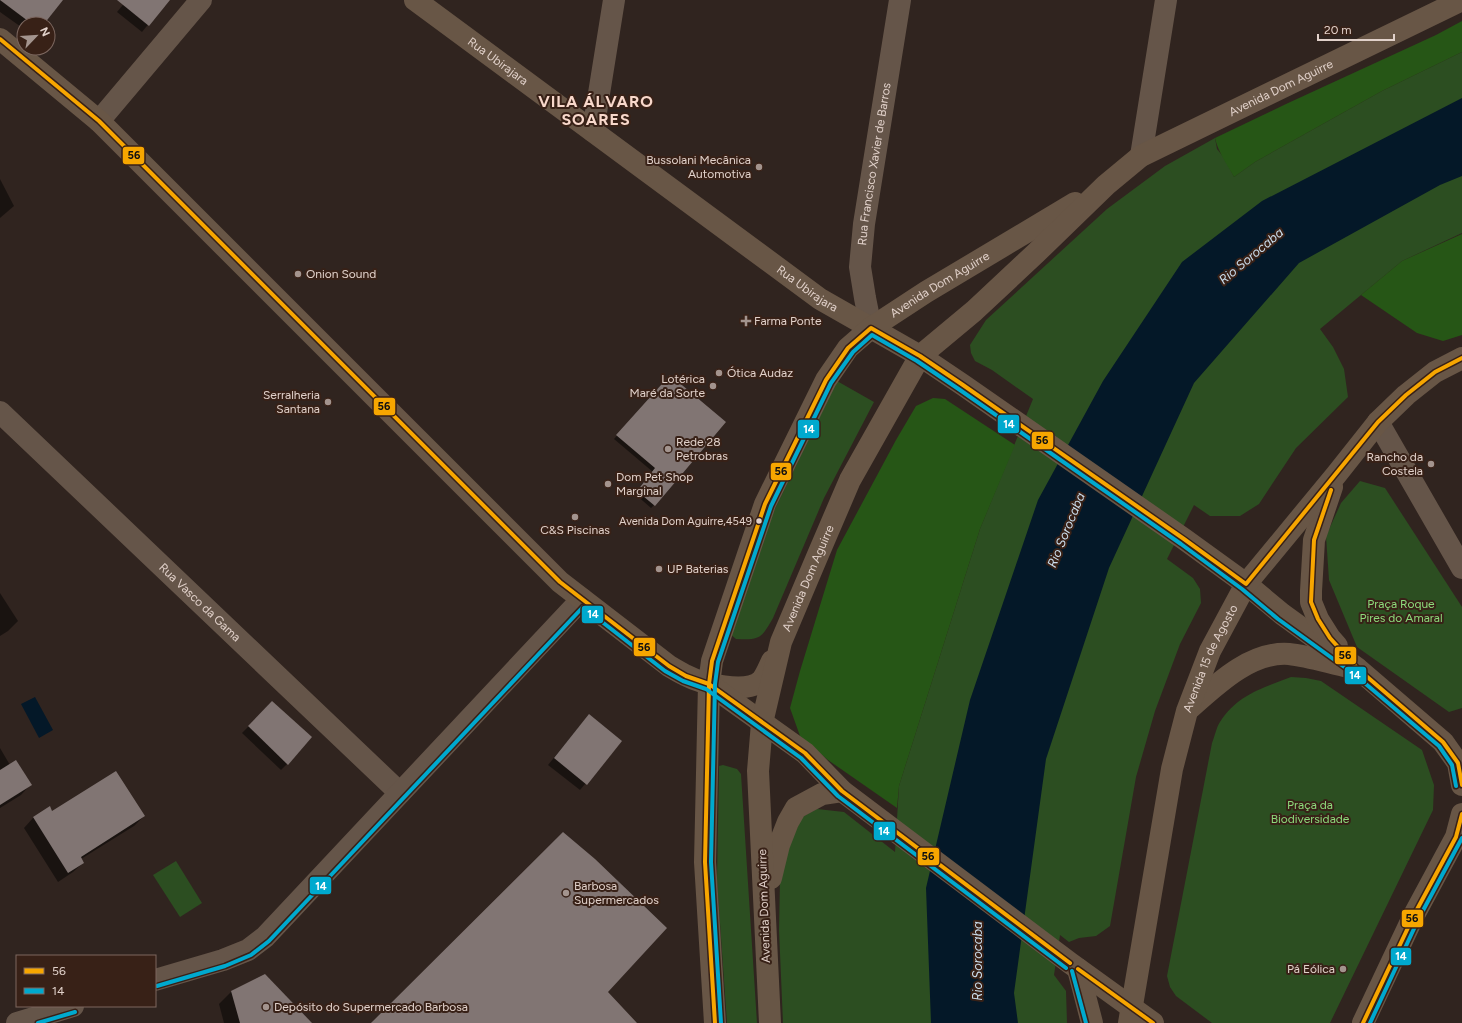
<svg xmlns="http://www.w3.org/2000/svg" width="1462" height="1023" viewBox="0 0 1462 1023" font-family="Figtree,sans-serif">
	<style>
		.green { fill: #2c4e21 }
		.forest { fill: #265616 }
		.water { fill: #041828 }
		.shadow { fill: #0007 }
		.building { fill: #817573 }
		.lines { fill: none; stroke-linecap: round; stroke-linejoin: round }
		.minor { stroke: #655549; stroke-width: 22 }
		.secondary { stroke: #685646; stroke-width: 22 }
		.bus-1-casing { stroke: #382117; stroke-width: 7 }
		.bus-2-casing { stroke: #382117; stroke-width: 7 }
		.bus-1 { stroke: #f7a600; stroke-width: 4 }
		.bus-2 { stroke: #00a9ce; stroke-width: 4 }
		.poi-dot { fill: #a3948e; stroke: #382117; stroke-width: 1.5 }
		.bus-dot { fill: #e1d1ca; stroke: #382117; stroke-width: 1.5 }
		.labels { text-anchor: middle; dominant-baseline: central; stroke-width: 4; stroke-linejoin: round; paint-order: stroke }
		.bus-label { font-size: 11px; fill: #e1d1ca; stroke: #382117; text-anchor: end }
		.street-label { font-size: 12px; fill: #e1d1ca; stroke: #382117 }
		.poi-label { font-size: 12px; fill: #e1d1ca; stroke: #382117; text-anchor: start }
		.park-label { font-size: 12px; fill: #8dda7b; stroke: #382117 }
		.water-label { font-size: 13px; font-style: italic; fill: #cadded; stroke: #382117 }
		.district-label { font-size: 16px; font-weight: bold; letter-spacing: 1px; fill: #f8d8cb; stroke: #382117 }
		.line-badge { stroke: #382117; stroke-width: 1.5 }
		.badge-label { font-size: 11px; text-anchor: middle; font-weight: bold; fill: #fff }
		.pale-badge-label { font-size: 11px; text-anchor: middle; font-weight: bold; fill: #111 }
	</style>
	<rect width="100%" height="100%" fill="#30241f"/>
	<g class="green">
		<polygon points="1462,52 1462,233 1402,261 1320,329 1333,347 1344,369 1348,397 1296,448 1259,504 1240,516 1210,516 1194,505 1167,559 1193,578 1200,589 1201,603 1180,644 1155,711 1136,777 1110,926 1096,936 1079,938 1069,942 1060,935 1054,975 1066,991 1067,1023 783,1023 779,930 780,880 783,859 802,817 817,809 844,812 895,852 899,786 980,529 1033,399 992,370 975,361 971,353 970,345 986,320 1107,209 1165,166 1215,138 1217,149 1225,159 1234,177 1255,162 1382,91"/>
		<path d="M837,381L874,402L824,498L773,618C761,639 760,640 736,639L730,634L769,521Z"/>
		<polygon points="1360,481 1385,488 1462,607 1462,708 1449,712 1357,647 1329,580 1326,536 1341,503"/>
		<path d="M1291,677L1306,678L1321,681L1422,750L1434,785L1433,810L1330,1023H1212L1176,996L1170,987L1167,976L1212,743C1215,736 1216,728 1220,722C1237,695 1263,688 1291,677Z"/>
		<polygon points="723,765 737,769 741,774 757,1023 727,1023 717,880 719,770 719,766"/>
		<polygon points="176,861 202,903 180,917 153,875"/>
	</g>
	<g class="forest">
		<path d="M1462,21V52L1382,91L1255,162L1234,177C1227,164 1218,152 1215,138L1286,104L1436,35Z"/>
		<polygon points="1462,234 1462,335 1443,341 1417,333 1361,295 1402,261"/>
		<polygon points="933,398 945,399 1015,445 980,529 899,786 897,808 828,760 800,736 790,708 800,671 837,550 896,440 916,406"/>
	</g>
	<g class="water">
		<polygon points="1462,98 1462,176 1440,185 1299,263 1194,383 1109,568 1046,759 1014,993 1018,1023 931,1023 926,888 970,700 1038,500 1103,381 1182,262 1262,201"/>
		<polygon points="35,697 53,730 39,738 21,704"/>
	</g>
	<g class="shadow">
		<polygon points="0,0 62,0 43,24 24,24 24,29 0,12"/>
		<polygon points="127,0 168,0 142,32 117,12"/>
		<polygon points="0,179 14,206 0,218"/>
		<polygon points="667,380 654,505 651,508 635,494 653,472 614,439"/>
		<polygon points="0,593 18,621 8,631 0,636"/>
		<polygon points="272,703 287,764 281,770 242,733"/>
		<polygon points="583,722 621,741 580,790 548,765"/>
		<polygon points="0,748 10,765 30,785 21,795 0,808"/>
		<polygon points="49,808 52,812 144,816 134,826 81,859 83,863 73,872 58,882 24,828 33,818"/>
		<polygon points="265,975 311,1023 224,1023 219,1004 231,992"/>
	</g>
	<g class="building">
		<polygon points="0,0 63,0 44,24 32,24"/>
		<polygon points="117,0 170,0 149,26"/>
		<polygon points="670,375 726,422 655,506 637,491 655,468 616,435"/>
		<polygon points="272,701 312,737 288,765 248,726"/>
		<polygon points="589,714 622,741 587,785 554,758"/>
		<polygon points="16,760 32,785 0,805 0,770"/>
		<polygon points="116,771 145,816 81,857 84,863 68,873 33,817 50,806 52,811"/>
		<polygon points="563,832 595,859 667,928 608,992 637,1023 371,1023"/>
		<polygon points="265,974 312,1023 240,1023 231,991"/>
	</g>
	<g class="lines">
		<g class="minor">
			<polyline points="99,121 201,0"/>
			<polyline points="593,131 614,0"/>
			<polyline points="1141,156 1166,0"/>
			<path id="s1" d="M871,328L865,298L860,267L864,224L900,0"/>
			<path id="s2" d="M0,412L400,793"/>
			<polyline points="1378,422 1462,568"/>
			<polyline points="155,980 223,960 248,950 265,937 582,599"/>
			<polyline points="17,1023 73,1006"/>
		</g>
		<g class="secondary">
			<path id="s3" d="M415,0L820,299L920,356L963,385L1184,539L1246,584L1282,614L1358,669L1443,742L1458,763L1462,785"/>
			<path d="M0,39L99,121L560,582L669,666C674,669 679,672 685,675C702,684 747,695 762,680C766,675 769,667 772,661"/>
			<polyline points="1332,487 1314,540 1311,591 1311,602 1318,619 1330,638 1337,646"/>
			<polyline points="710,685 805,753 842,791 1070,963 1153,1023"/>
			<path d="M1190,708C1217,684 1251,651 1289,654C1308,656 1330,663 1349,667"/>
			<polyline points="771,878 779,845 788,822 796,808 822,794 842,791"/>
			<polyline points="1078,969 1092,1023"/>
			<path id="s4" d="M715,1023L705,862L709,684L712,661L765,504L826,380L848,348L871,328L926,292L1075,203"/>
			<path id="s5" d="M770,1023L758,771L762,723L781,642L817,557L850,480L920,356L974,311L1036,253L1106,185L1141,156L1462,0"/>
			<path id="s6" d="M1129,1023L1172,769L1187,711L1210,651L1246,584L1336,475L1378,422L1406,395L1435,372L1462,358"/>
			<polyline points="1363,1023 1414,915 1456,837 1462,814"/>
		</g>
		<defs>
			<g id="bus-1">
				<polyline points="0,39 99,121 560,582 669,666 686,676 709,684 805,753 842,791 1070,963"/>
				<polyline points="1331,490 1314,540 1311,602 1318,619 1330,638 1358,669 1443,742 1458,763 1462,785"/>
				<polyline points="1078,969 1153,1023"/>
				<polyline points="715,1023 705,862 709,684 712,661 765,504 826,380 848,348 871,328 920,356 963,385 1184,539 1246,584 1378,422 1406,395 1435,372 1462,358"/>
				<polyline points="1363,1023 1414,915 1456,837 1462,814"/>
			</g>
			<g id="bus-2">
				<polyline points="1072,971 1086,1023"/>
				<polyline points="157,986 225,966 251,955 269,941 583,607 665,671 683,681 706,689 801,758 838,796 1066,968"/>
				<polyline points="38,1023 75,1012"/>
				<polyline points="721,1023 711,862 715,684 718,662 771,506 831,383 853,352 872,335 917,361 960,390 1181,544 1242,589 1278,619 1354,674 1439,746 1452,765 1456,786"/>
				<polyline points="1370,1023 1419,918 1462,838"/>
			</g>
		</defs>
		<use href="#bus-1" class="bus-1-casing"/>
		<use href="#bus-2" class="bus-2-casing"/>
		<use href="#bus-1" class="bus-1"/>
		<use href="#bus-2" class="bus-2"/>
	</g>
	<g class="poi-dot">
		<circle cx="759" cy="167" r="4"/>
		<circle cx="298" cy="274" r="4"/>
		<path d="M744 315h4v4h4v4h-4v4h-4v-4h-4v-4h4z"/>
		<circle cx="719" cy="373" r="4"/>
		<circle cx="713" cy="386" r="4"/>
		<circle cx="328" cy="402" r="4"/>
		<circle cx="668" cy="449" r="4"/>
		<circle cx="1431" cy="464" r="4"/>
		<circle cx="608" cy="484" r="4"/>
		<circle cx="575" cy="517" r="4"/>
		<circle cx="659" cy="569" r="4"/>
		<circle cx="566" cy="893" r="4"/>
		<circle cx="1343" cy="969" r="4"/>
		<circle cx="266" cy="1007" r="4"/>
	</g>
	<circle class="bus-dot" cx="759" cy="521" r="3.5"/>
	<g class="labels">
		<g class="bus-label">
			<text x="752" y="521">Avenida Dom Aguirre,4549</text>
		</g>
		<g class="street-label">
			<text stroke="none"><textPath href="#s3" startOffset="103">Rua Ubirajara</textPath></text>
			<text stroke="none"><textPath href="#s5" startOffset="1156">Avenida Dom Aguirre</textPath></text>
			<text stroke="none"><textPath href="#s1" startOffset="166">Rua Francisco Xavier de Barros</textPath></text>
			<text stroke="none"><textPath href="#s4" startOffset="817">Avenida Dom Aguirre</textPath></text>
			<text stroke="none"><textPath href="#s3" startOffset="487">Rua Ubirajara</textPath></text>
			<text stroke="none"><textPath href="#s5" startOffset="453">Avenida Dom Aguirre</textPath></text>
			<text stroke="none"><textPath href="#s2" startOffset="276">Rua Vasco da Gama</textPath></text>
			<text stroke="none"><textPath href="#s6" startOffset="375">Avenida 15 de Agosto</textPath></text>
			<text transform="translate(764 906) rotate(-92)">Avenida Dom Aguirre</text>
		</g>
		<g class="poi-label">
			<text x="751" y="160" text-anchor="end">Bussolani Mecânica<tspan x="751" dy="14">Automotiva</tspan></text>
			<text x="306" y="274">Onion Sound</text>
			<text x="754" y="321">Farma Ponte</text>
			<text x="727" y="373">Ótica Audaz</text>
			<text x="705" y="379" text-anchor="end">Lotérica<tspan x="705" dy="14">Maré da Sorte</tspan></text>
			<text x="320" y="395" text-anchor="end">Serralheria<tspan x="320" dy="14">Santana</tspan></text>
			<text x="676" y="442">Rede 28<tspan x="676" dy="14">Petrobras</tspan></text>
			<text x="1423" y="457" text-anchor="end">Rancho da<tspan x="1423" dy="14">Costela</tspan></text>
			<text x="616" y="477">Dom Pet Shop<tspan x="616" dy="14">Marginal</tspan></text>
			<text x="575" y="530" text-anchor="middle">C&amp;S Piscinas</text>
			<text x="667" y="569">UP Baterias</text>
			<text x="574" y="886">Barbosa<tspan x="574" dy="14">Supermercados</tspan></text>
			<text x="1335" y="969" text-anchor="end">Pá Eólica</text>
			<text x="274" y="1007">Depósito do Supermercado Barbosa</text>
		</g>
		<g class="park-label">
			<text x="1401" y="604">Praça Roque<tspan x="1401" dy="14">Pires do Amaral</tspan></text>
			<text x="1310" y="805">Praça da<tspan x="1310" dy="14">Biodiversidade</tspan></text>
		</g>
		<g class="water-label">
			<text transform="translate(1251 256) rotate(-40)">Rio Sorocaba</text>
			<text transform="translate(1066 530) rotate(-68)">Rio Sorocaba</text>
			<text transform="translate(977 961) rotate(-90)">Rio Sorocaba</text>
		</g>
		<g class="district-label">
			<text x="596" y="101">VILA ÁLVARO<tspan x="596" dy="18">SOARES</tspan></text>
		</g>
	</g>
	<g class="line-badge">
		<rect x="122" y="146" width="23" height="19" rx="4" fill="#f7a600"/>
		<rect x="373" y="397" width="23" height="19" rx="4" fill="#f7a600"/>
		<rect x="997" y="414" width="23" height="20" rx="4" fill="#00a9ce"/>
		<rect x="797" y="419" width="23" height="20" rx="4" fill="#00a9ce"/>
		<rect x="1031" y="431" width="23" height="19" rx="4" fill="#f7a600"/>
		<rect x="770" y="462" width="22" height="19" rx="4" fill="#f7a600"/>
		<rect x="581" y="605" width="23" height="19" rx="4" fill="#00a9ce"/>
		<rect x="633" y="637" width="23" height="20" rx="4" fill="#f7a600"/>
		<rect x="1334" y="646" width="23" height="19" rx="4" fill="#f7a600"/>
		<rect x="1344" y="666" width="23" height="19" rx="4" fill="#00a9ce"/>
		<rect x="873" y="821" width="23" height="20" rx="4" fill="#00a9ce"/>
		<rect x="917" y="847" width="23" height="19" rx="4" fill="#f7a600"/>
		<rect x="309" y="876" width="23" height="19" rx="4" fill="#00a9ce"/>
		<rect x="1401" y="909" width="23" height="19" rx="4" fill="#f7a600"/>
		<rect x="1390" y="947" width="22" height="19" rx="4" fill="#00a9ce"/>
	</g>
	<g class="badge-label">
		<text x="1009" y="428">14</text>
		<text x="809" y="433">14</text>
		<text x="593" y="618">14</text>
		<text x="1355" y="679">14</text>
		<text x="884" y="835">14</text>
		<text x="321" y="890">14</text>
		<text x="1401" y="960">14</text>
	</g>
	<g class="pale-badge-label">
		<text x="134" y="159">56</text>
		<text x="384" y="410">56</text>
		<text x="1042" y="444">56</text>
		<text x="781" y="475">56</text>
		<text x="644" y="651">56</text>
		<text x="1345" y="659">56</text>
		<text x="928" y="860">56</text>
		<text x="1412" y="922">56</text>
	</g>
	<rect x="16" y="955" width="140" height="52" fill="#382117" stroke="#7c675f"/>
	<rect x="24" y="968" width="20" height="6" fill="#f7a600" stroke="#7c675f"/>
	<text x="52" y="975" font-size="12" fill="#e1d1ca">56</text>
	<rect x="24" y="988" width="20" height="6" fill="#00a9ce" stroke="#7c675f"/>
	<text x="52" y="995" font-size="12" fill="#e1d1ca">14</text>
	<g transform="translate(36 36) rotate(65)"><circle r="19" fill="#382117" stroke="#7c675f"/>
	<path d="M0-3L7 15L0 10L-7 15Z" fill="#a3948e"/>
	<text y="-6" font-size="11" font-weight="bold" text-anchor="middle" fill="#e1d1ca">N</text>
	</g>
	<path d="M1318 34v6h76v-6" fill="none" stroke="#e1d1ca" stroke-width="2"/>
	<text x="1324" y="34" font-size="12" fill="#e1d1ca" stroke="#382117" stroke-width="3" paint-order="stroke">20 m</text>
</svg>
